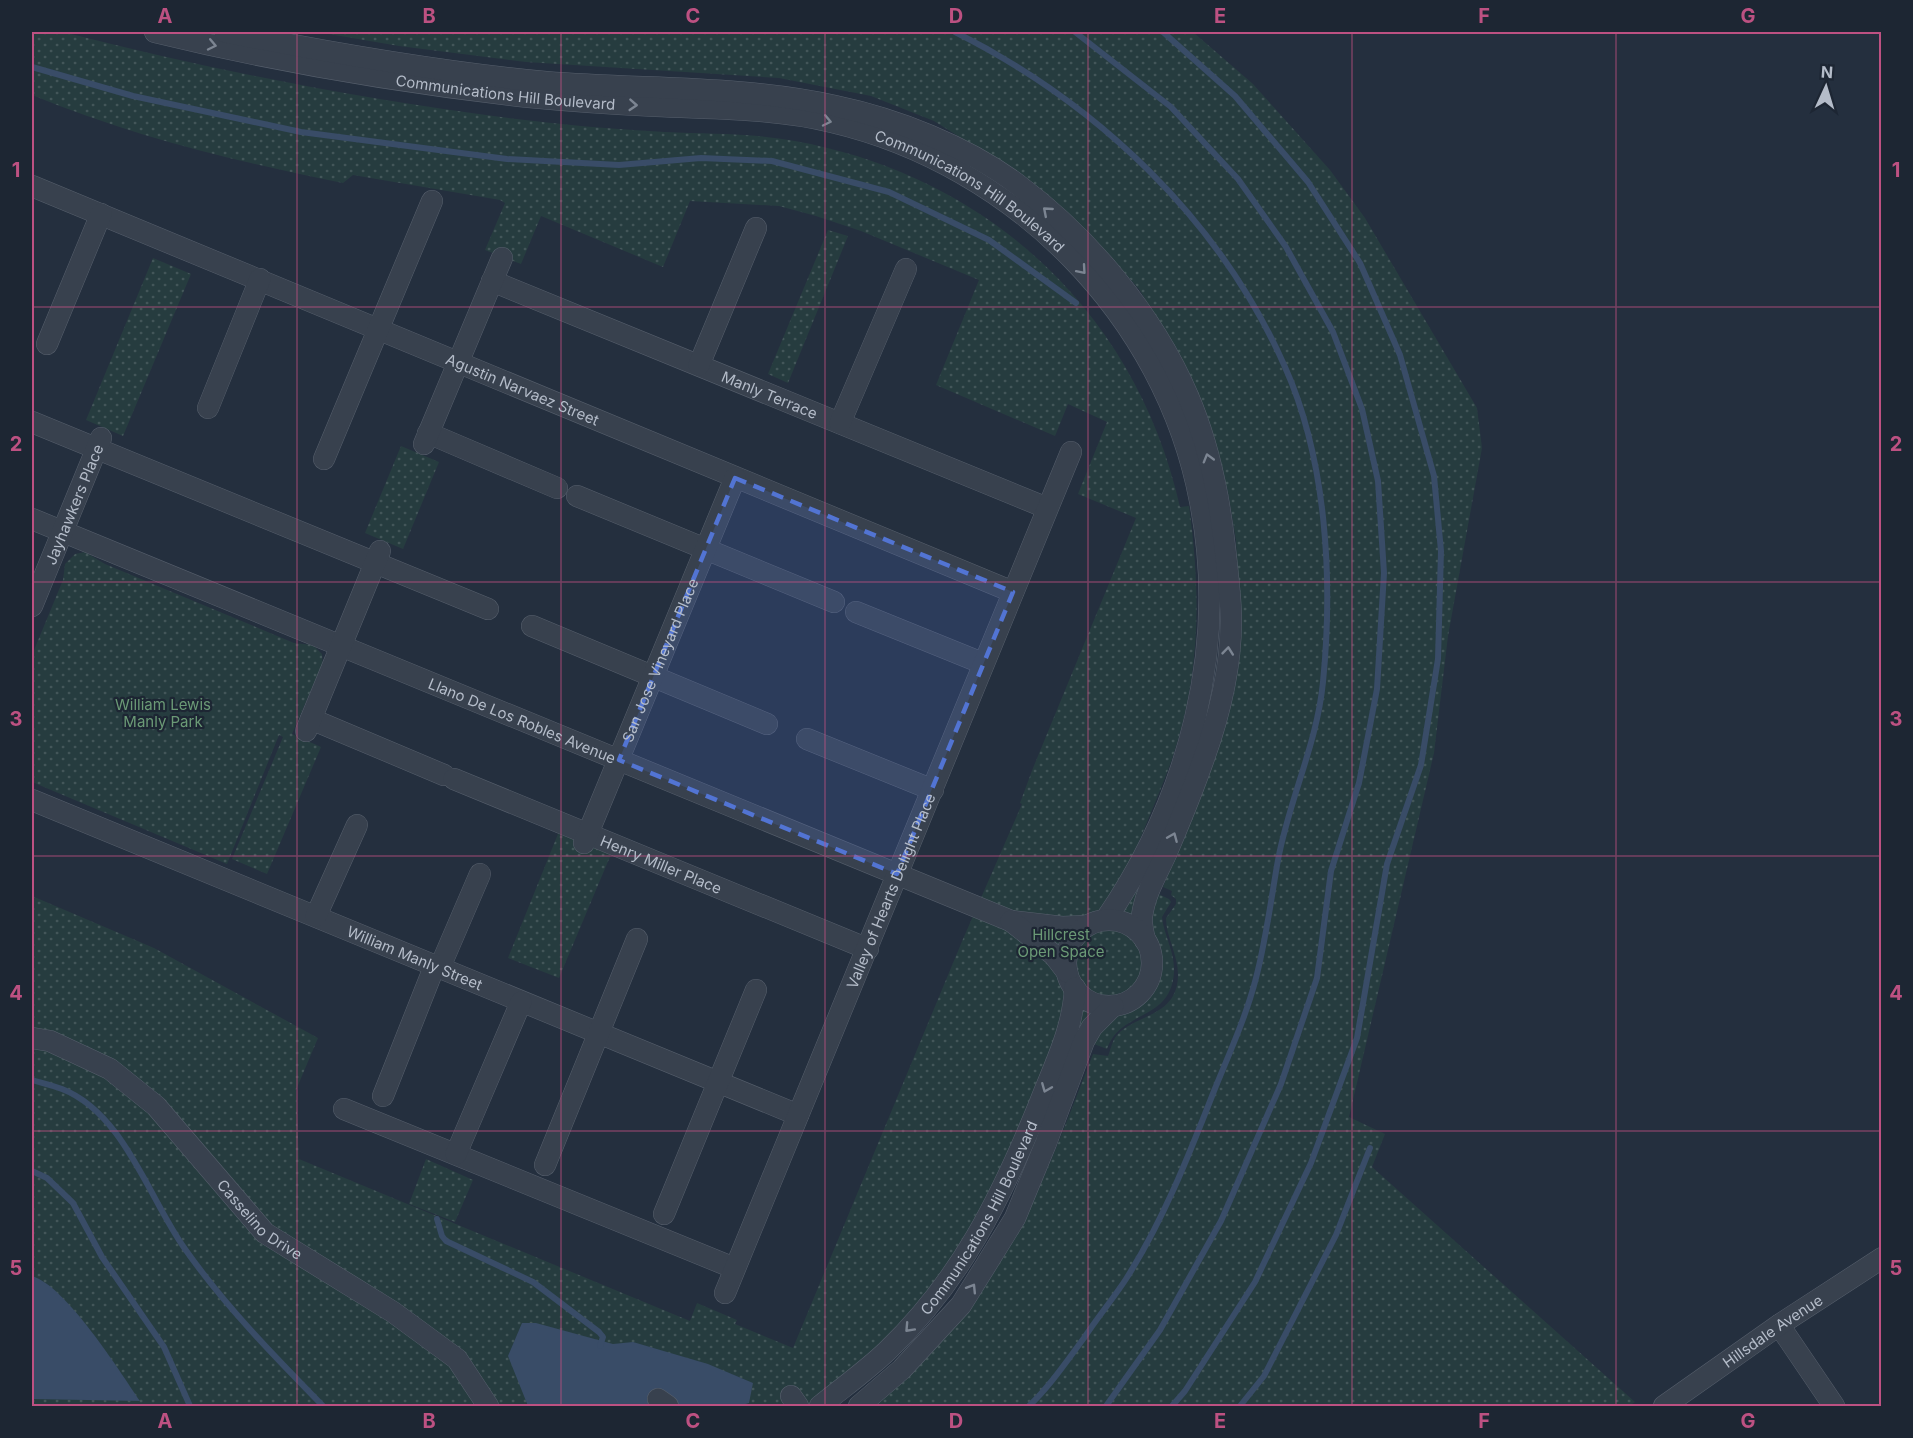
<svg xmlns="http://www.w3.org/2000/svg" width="1913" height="1438" viewBox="0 0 1913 1438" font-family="Inter,sans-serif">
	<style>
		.grass { fill: url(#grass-dots) }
		.water { fill: #394c67 }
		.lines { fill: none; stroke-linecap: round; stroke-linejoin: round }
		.stream { stroke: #394c67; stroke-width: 6 }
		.minor-casing { stroke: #565f6c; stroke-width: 22 }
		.minor { stroke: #38414e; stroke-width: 21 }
		.oneway { stroke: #7c8592 }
		.marked { fill: #5274d3; fill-opacity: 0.2; stroke: #5274d3; stroke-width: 4.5; stroke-dasharray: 12 8; stroke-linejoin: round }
		.grid { fill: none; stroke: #bd5182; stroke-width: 1.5; stroke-opacity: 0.55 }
		.labels { text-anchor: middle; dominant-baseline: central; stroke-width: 4.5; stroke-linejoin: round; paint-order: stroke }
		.street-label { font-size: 15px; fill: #b4bcc9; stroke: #1d2633 }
		.park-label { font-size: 15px; fill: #6b9a76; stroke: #1d2633 }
		.neatline { fill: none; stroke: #bd5182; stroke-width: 2 }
		.grid-label { font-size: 20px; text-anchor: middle; font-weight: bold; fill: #bd5182 }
	</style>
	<defs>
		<pattern id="grass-dots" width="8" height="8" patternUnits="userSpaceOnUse" patternTransform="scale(1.5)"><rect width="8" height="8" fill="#263c3f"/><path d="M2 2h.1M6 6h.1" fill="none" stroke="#435659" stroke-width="1.8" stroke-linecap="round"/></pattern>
	</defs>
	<rect width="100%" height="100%" fill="#242f3e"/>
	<g class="grass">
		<path d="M32,32H63C209,69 352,98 501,117C555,124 610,129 665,132C708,134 753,133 795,141C989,176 1137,314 1180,507L1189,506C1201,594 1201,674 1172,759C1158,799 1139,838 1125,878L1169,899L1171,902L1162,917C1164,936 1175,952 1174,972C1171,1022 1121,1009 1107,1049L1068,1034L962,1264L820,1406H32V896L154,948L318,1038L296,1090L299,1159L690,1321L697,1303L737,1320L735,1324L793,1348L963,939L1022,804L1020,803L1033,768L1136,518L1078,494L1107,422L1068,404L1055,436L936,385L979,280L861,231L816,216L779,206L690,201L663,267L541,216L521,264L485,250L505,203L500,200L353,175L343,183C238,162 131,136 32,95Z"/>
		<path d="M317,32H1193L1253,84L1330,170L1365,218L1477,408L1482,448L1448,636L1434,753L1349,1117L1385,1134L1372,1167L1635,1402L1629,1406H875C908,1376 942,1344 969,1308C1027,1233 1059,1141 1093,1054L1108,1056C1111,1049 1112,1041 1117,1035C1136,1014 1176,1017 1178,977C1179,956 1166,938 1166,918L1176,904V899L1171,895L1172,891L1163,887L1211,767L1239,612L1236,540L1228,492L1214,439L1171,341L1139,289L1088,232L1022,176L934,121L871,96L779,78L526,62L399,46Z"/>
		<polygon points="828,230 848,236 788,383 768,374"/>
		<polygon points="153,258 191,274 123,436 86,420"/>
		<polygon points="401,446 439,462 403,549 365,533"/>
		<polygon points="85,552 105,564 294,643 313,645 322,654 323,670 314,683 292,734 321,747 267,874 232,859 283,737 279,735 227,864 32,782 32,655 63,580 65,564 75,554"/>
		<polygon points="564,819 617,840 559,978 508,958"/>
		<polygon points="426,1159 473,1180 455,1222 409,1204"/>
	</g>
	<g class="water">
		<path d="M32,1276C66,1286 119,1370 140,1401L32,1399Z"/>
		<polygon points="522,1323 536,1323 613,1344 633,1342 708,1364 753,1383 749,1403 739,1406 528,1406 508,1356"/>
	</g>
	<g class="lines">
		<g class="stream">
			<path d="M955,32C1097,103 1220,219 1285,367C1327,461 1333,581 1323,682C1317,744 1289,800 1278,860C1271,899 1266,940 1256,978C1246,1017 1229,1054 1214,1091C1189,1155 1163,1221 1126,1279C1113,1299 1097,1318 1084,1338C1066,1362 1050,1386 1029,1406"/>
			<polyline points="1075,32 1171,107 1238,179 1286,247 1333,332 1362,409 1378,481 1384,573 1377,689 1359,783 1331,871 1317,978 1281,1084 1221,1221 1160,1330 1106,1406"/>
			<polyline points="1163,32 1235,96 1308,182 1360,263 1400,355 1434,476 1441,551 1438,659 1421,765 1387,864 1357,1038 1311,1163 1255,1282 1185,1391 1172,1406"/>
			<polyline points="32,67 133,96 301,132 507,159 619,165 701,158 772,161 889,192 989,240 1076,303"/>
			<path d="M32,1080C42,1083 52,1085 62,1089C124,1113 149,1199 185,1249C225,1306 275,1357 323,1406"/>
			<polyline points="32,1171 47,1178 73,1203 102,1257 164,1347 190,1406"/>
			<polyline points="437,1219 442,1236 446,1241 533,1282 599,1332 603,1337 600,1346"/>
			<polyline points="1240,1406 1264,1376 1336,1235 1370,1148"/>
		</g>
		<defs>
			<g id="minor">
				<path id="s1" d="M155,32C278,62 403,83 529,97C571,101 614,104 656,106C715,109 775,108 832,122C1015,165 1165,316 1200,501C1229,646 1189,798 1106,919"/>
				<path d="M225,32C331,53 438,72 546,82C642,90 741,85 835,106C897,119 966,146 1017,184C1088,237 1153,314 1188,396C1216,461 1224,529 1230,598C1235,655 1220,716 1200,769C1190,797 1178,826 1166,854C1157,874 1145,893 1142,916C1141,924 1143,932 1145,940"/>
				<path id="s2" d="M32,186L1013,592"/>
				<path id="s3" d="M492,281L1047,508"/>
				<polyline points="47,344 101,214"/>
				<polyline points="699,365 756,228"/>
				<polyline points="208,408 260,279"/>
				<polyline points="32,422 488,609"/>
				<polyline points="840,423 906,269"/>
				<polyline points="428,433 557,488"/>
				<polyline points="424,444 502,258"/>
				<polyline points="324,459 432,201"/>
				<polyline points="577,496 834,602"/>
				<path id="s4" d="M32,519L1011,921L1062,927L1086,926"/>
				<path id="s5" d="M32,606L101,438"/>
				<polyline points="856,612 982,663"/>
				<polyline points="532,626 767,724"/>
				<polyline points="311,719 444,775"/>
				<polyline points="306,731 380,551"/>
				<polyline points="807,739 933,790"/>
				<path id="s6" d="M454,779L868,949"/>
				<path id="s7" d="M32,800L798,1115"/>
				<path id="s8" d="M584,843L735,478"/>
				<polyline points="316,916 357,825"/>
				<circle cx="1109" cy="963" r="43"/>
				<polyline points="1011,921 1054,955 1067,972"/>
				<polyline points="440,967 480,874"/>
				<path id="s9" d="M32,1038L50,1041L110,1069L156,1106L265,1233L393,1312L457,1359L488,1406"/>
				<polyline points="383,1096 435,965"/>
				<polyline points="344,1109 734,1268"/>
				<polyline points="456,1154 521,1002"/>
				<polyline points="545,1165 637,939"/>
				<polyline points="664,1214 756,990"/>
				<path id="s10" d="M725,1293L1071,452"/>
				<polyline points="1779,1325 1834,1406"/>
				<polyline points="791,1396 798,1406"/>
				<polyline points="658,1399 668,1406"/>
				<path id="s11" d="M820,1406C842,1388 866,1371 887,1351C961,1280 1001,1198 1039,1105C1054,1066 1073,1030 1075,988"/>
				<polyline points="859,1406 902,1369 961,1305 986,1265 1015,1218 1046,1143 1084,1041 1092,1027 1113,1006"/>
				<path id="s12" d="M1664,1406L1779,1325L1882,1258"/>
			</g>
		</defs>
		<use href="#minor" class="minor-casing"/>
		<use href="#minor" class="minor"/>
	</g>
	<defs><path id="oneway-chevron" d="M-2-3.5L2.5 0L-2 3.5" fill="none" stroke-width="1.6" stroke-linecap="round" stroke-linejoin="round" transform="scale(1.5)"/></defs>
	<g class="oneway">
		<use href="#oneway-chevron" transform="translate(212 45) rotate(12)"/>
		<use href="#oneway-chevron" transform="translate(633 105) rotate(4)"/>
		<use href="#oneway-chevron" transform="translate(827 121) rotate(12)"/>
		<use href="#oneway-chevron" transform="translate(1047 211) rotate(-139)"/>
		<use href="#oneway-chevron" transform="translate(1082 270) rotate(49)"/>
		<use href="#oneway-chevron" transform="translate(1208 458) rotate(-106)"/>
		<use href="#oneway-chevron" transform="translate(1228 651) rotate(-84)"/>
		<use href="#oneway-chevron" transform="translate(1173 837) rotate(-67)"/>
		<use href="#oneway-chevron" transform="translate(1046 1088) rotate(112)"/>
		<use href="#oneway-chevron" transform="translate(972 1288) rotate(-58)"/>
		<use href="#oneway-chevron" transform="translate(909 1328) rotate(133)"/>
	</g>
	<path class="marked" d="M735,478L1013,592L897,874L619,760Z"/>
	<path class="grid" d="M297,32V1406M561,32V1406M825,32V1406M1088,32V1406M1352,32V1406M1616,32V1406M32,307H1882M32,582H1882M32,856H1882M32,1131H1882"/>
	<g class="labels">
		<g class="street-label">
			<text stroke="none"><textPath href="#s1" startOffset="356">Communications Hill Boulevard</textPath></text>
			<text stroke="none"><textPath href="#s1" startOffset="840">Communications Hill Boulevard</textPath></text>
			<text stroke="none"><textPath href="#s2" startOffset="531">Agustin Narvaez Street</textPath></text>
			<text stroke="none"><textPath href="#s3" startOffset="300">Manly Terrace</textPath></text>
			<text stroke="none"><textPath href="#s5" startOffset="110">Jayhawkers Place</textPath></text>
			<text stroke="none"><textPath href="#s8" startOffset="198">San Jose Vineyard Place</textPath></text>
			<text stroke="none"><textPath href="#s4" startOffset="530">Llano De Los Robles Avenue</textPath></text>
			<text stroke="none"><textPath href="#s6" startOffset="224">Henry Miller Place</textPath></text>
			<text stroke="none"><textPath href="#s10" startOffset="435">Valley of Hearts Delight Place</textPath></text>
			<text stroke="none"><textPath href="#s7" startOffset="414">William Manly Street</textPath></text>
			<text stroke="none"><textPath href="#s11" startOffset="250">Communications Hill Boulevard</textPath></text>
			<text stroke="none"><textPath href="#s9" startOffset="298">Casselino Drive</textPath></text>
			<text stroke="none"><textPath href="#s12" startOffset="132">Hillsdale Avenue</textPath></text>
		</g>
		<g class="park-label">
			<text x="163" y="704">William Lewis<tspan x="163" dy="17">Manly Park</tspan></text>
			<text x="1061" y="934">Hillcrest<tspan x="1061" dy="17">Open Space</tspan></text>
		</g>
	</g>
	<rect width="1913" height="1438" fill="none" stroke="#1d2633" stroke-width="66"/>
	<g transform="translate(1826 87) rotate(4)" stroke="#1d2633" stroke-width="4.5" paint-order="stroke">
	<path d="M0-4.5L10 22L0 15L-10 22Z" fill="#b4bcc9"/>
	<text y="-9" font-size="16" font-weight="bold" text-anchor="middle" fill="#b4bcc9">N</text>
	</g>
	<rect x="33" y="33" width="1847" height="1372" class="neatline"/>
	<g class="grid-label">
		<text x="165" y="23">A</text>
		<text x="429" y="23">B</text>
		<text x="693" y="23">C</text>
		<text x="956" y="23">D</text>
		<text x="1220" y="23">E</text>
		<text x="1484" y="23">F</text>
		<text x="1748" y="23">G</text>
		<text x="16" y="177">1</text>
		<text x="1896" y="177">1</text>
		<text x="16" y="451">2</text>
		<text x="1896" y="451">2</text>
		<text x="16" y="726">3</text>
		<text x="1896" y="726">3</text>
		<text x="16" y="1000">4</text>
		<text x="1896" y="1000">4</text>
		<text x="16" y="1275">5</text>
		<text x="1896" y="1275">5</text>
		<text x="165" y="1428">A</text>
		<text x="429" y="1428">B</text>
		<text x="693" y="1428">C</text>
		<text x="956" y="1428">D</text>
		<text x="1220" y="1428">E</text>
		<text x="1484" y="1428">F</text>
		<text x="1748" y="1428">G</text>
	</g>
</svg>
